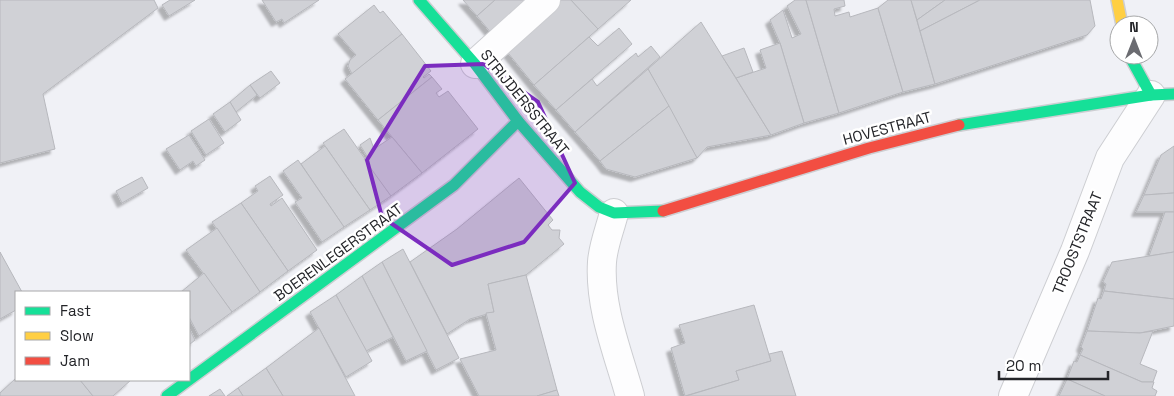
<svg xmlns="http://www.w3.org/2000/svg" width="1174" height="396" viewBox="0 0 1174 396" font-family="'Space Grotesk',sans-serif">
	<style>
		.building { fill: #d0d1d6; stroke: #b7b8bd; filter: url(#shadow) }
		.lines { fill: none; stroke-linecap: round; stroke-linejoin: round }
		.street-casing { stroke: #cdced2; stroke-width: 30 }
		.fast-casing { stroke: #cdced2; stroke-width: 14 }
		.slow-casing { stroke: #cdced2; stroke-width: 14 }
		.jam-casing { stroke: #cdced2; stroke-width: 14 }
		.street { stroke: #fdfdfe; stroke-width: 28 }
		.fast { stroke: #16e098; stroke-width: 11 }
		.slow { stroke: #ffcf43; stroke-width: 11 }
		.jam { stroke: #f24e42; stroke-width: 11 }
		.marked { fill: #7b2cbf; fill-opacity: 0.2; stroke: #7b2cbf; stroke-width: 4; stroke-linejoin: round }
		.labels { text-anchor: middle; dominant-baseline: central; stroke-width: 5; stroke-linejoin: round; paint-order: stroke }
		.street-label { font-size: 15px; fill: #242529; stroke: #fff }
	</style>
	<defs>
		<filter id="shadow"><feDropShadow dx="-4.5" dy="4.5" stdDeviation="1" flood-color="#0004"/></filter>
	</defs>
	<rect width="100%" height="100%" fill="#f0f1f6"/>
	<g class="building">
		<polygon points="0,0 154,0 158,8 43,94 55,149 0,163"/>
		<polygon points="170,0 195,0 169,16 162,5"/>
		<polygon points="262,0 319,0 284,23 282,19 276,22"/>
		<polygon points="463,0 495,0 477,16"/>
		<polygon points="495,0 530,0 492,34 477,16"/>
		<polygon points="560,0 571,0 598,29 534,85 504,48"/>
		<polygon points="571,0 631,0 598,29"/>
		<polygon points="795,0 806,0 839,113 804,123 780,43 770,20 783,10 792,38 801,34 787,6"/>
		<polygon points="806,0 844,0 845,6 834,9 835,16 849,12 850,17 878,8 903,92 839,113"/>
		<polygon points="888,0 911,0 935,84 903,92 878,8"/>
		<polygon points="911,0 945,0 917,20"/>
		<polygon points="945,0 980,0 920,31 917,20"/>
		<polygon points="980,0 1090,0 1095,26 1087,35 935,84 920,31"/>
		<polygon points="374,5 380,13 383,11 402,34 352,74 348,66 350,60 356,55 338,34"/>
		<polygon points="701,22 771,135 707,147 697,158 648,69"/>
		<polygon points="619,28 632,44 556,110 534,85 589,37 598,46"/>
		<polygon points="402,34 431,71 423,77 424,78 429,74 432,77 378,120 345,79"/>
		<polygon points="780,43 804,123 771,135 736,78 766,68 760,50"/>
		<polygon points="651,46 660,57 575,132 556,110 592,79 597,86 636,53 638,57"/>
		<polygon points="744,48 753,72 736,78 722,56"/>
		<polygon points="648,69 669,106 600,161 575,132"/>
		<polygon points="271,71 280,83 260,98 250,85"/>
		<polygon points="432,77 442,89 436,93 439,97 448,91 478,129 422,173 378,120"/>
		<polygon points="250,85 257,95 236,112 230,102"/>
		<polygon points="230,102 241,120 225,132 213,114"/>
		<polygon points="669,106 697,158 635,177 606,169 600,161"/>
		<polygon points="209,119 224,143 206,155 191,131"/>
		<polygon points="344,129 391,196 370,210 323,143"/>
		<polygon points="189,135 205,160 196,166 193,161 180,170 166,149"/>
		<polygon points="392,137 422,173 391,196 364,159 367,156 360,145 370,138 374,149"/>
		<polygon points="325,146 370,210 344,227 301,164"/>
		<polygon points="1174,146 1174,193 1144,195 1161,155"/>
		<polygon points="298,160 344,227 322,242 295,202 302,198 283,171"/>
		<polygon points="270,176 283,195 270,204 271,206 282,198 317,250 288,271 241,203 258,191 255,186"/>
		<polygon points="142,177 148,188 122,203 116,191"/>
		<polygon points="519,178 553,220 548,225 552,230 560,230 559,238 564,244 526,275 488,284 494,312 470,319 447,334 410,262 457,229"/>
		<polygon points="1174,193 1174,212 1136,212 1144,195"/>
		<polygon points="241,203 288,271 260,292 212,222"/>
		<polygon points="1165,212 1174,212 1174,252 1149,256"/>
		<polygon points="217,228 260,292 232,312 186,250"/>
		<polygon points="403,249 459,358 436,370 382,262"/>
		<polygon points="0,252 22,292 16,292 16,310 0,319"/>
		<polygon points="1174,252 1174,299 1104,291 1106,284 1103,282 1112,262"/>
		<polygon points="382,262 427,351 406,361 362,276"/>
		<polygon points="204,273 232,312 199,336 189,317 189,292 181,292"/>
		<polygon points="526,275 557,390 537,396 479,396 460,359 496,350 486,313 494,312 488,284"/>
		<polygon points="362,276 393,337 366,351 336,295"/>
		<polygon points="1104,291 1174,299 1174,326 1140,333 1087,331 1098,298 1101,299"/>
		<polygon points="336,295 372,361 346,377 310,312"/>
		<polygon points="754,305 771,361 736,371 739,380 685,396 671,348 685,343 679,325"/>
		<polygon points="189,328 195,340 189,345"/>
		<polygon points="319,328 355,396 283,396 266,368"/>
		<polygon points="1087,331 1140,333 1153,331 1140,364 1157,371 1153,382 1142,382 1080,355 1083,349 1081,347"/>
		<polygon points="782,351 796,396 686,396 739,380 736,371 771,361 769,354"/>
		<polygon points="1080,355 1142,382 1154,382 1152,388 1157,391 1155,396 1105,396 1067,379 1074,361 1077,362"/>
		<polygon points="266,368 283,396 243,396 238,388"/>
		<polygon points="16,378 80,380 93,396 0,396 0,393"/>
		<polygon points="1067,379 1105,396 1059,396"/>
		<polygon points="80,380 131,380 113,396 93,396"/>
		<polygon points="238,388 243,396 227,396"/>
		<polygon points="220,389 225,396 209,396"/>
		<polygon points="557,390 559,396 537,396"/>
	</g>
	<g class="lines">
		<defs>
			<g id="street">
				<polyline points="475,64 546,0"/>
				<path d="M614,213C610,229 603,246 602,262C599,307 618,353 630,396"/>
				<polyline points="1013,396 1075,251 1110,158 1151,95"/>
			</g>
			<g id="fast">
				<polyline points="419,0 475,64 518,121 580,192 599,207 614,213 663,211"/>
				<polyline points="1129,55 1151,95"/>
				<polyline points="959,125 1151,95 1174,94"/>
				<polyline points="167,396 454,185 518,121"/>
			</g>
			<polyline id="slow" points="1117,0 1122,25"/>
			<polyline id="jam" points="663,211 869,148 959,125"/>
		</defs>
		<use href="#street" class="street-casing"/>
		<use href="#fast" class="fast-casing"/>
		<use href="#slow" class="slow-casing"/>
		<use href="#jam" class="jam-casing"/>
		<use href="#street" class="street"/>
		<use href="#fast" class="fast"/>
		<use href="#slow" class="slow"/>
		<use href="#jam" class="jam"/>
	</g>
	<path class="marked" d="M484,64L538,102L575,183L524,242L452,265L382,217L367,160L425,66Z"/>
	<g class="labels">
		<g class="street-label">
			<text transform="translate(525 102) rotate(51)">STRIJDERSSTRAAT</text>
			<text transform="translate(887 128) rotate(-15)">HOVESTRAAT</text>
			<text transform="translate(1077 243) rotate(-68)">TROOSTSTRAAT</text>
			<text transform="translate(338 252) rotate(-36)">BOERENLEGERSTRAAT</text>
		</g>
	</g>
	<rect x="15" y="291" width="175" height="90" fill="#ffffff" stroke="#a7a8a9"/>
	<rect x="25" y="307" width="25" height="8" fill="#16e098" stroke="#a7a8a9"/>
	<text x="60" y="316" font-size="15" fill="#242529">Fast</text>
	<rect x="25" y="332" width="25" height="8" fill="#ffcf43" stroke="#a7a8a9"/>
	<text x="60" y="341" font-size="15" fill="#242529">Slow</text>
	<rect x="25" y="357" width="25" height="8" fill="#f24e42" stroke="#a7a8a9"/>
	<text x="60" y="366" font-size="15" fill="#242529">Jam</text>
	<g transform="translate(1134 40)"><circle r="24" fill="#ffffff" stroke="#a7a8a9"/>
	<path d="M0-4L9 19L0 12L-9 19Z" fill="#6b6c71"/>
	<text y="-8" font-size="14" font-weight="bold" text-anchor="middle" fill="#242529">N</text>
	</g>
	<path d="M999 371v8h109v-8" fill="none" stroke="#242529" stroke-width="2.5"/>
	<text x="1006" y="371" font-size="15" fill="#242529" stroke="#ffffff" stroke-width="4" paint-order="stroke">20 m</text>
</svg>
